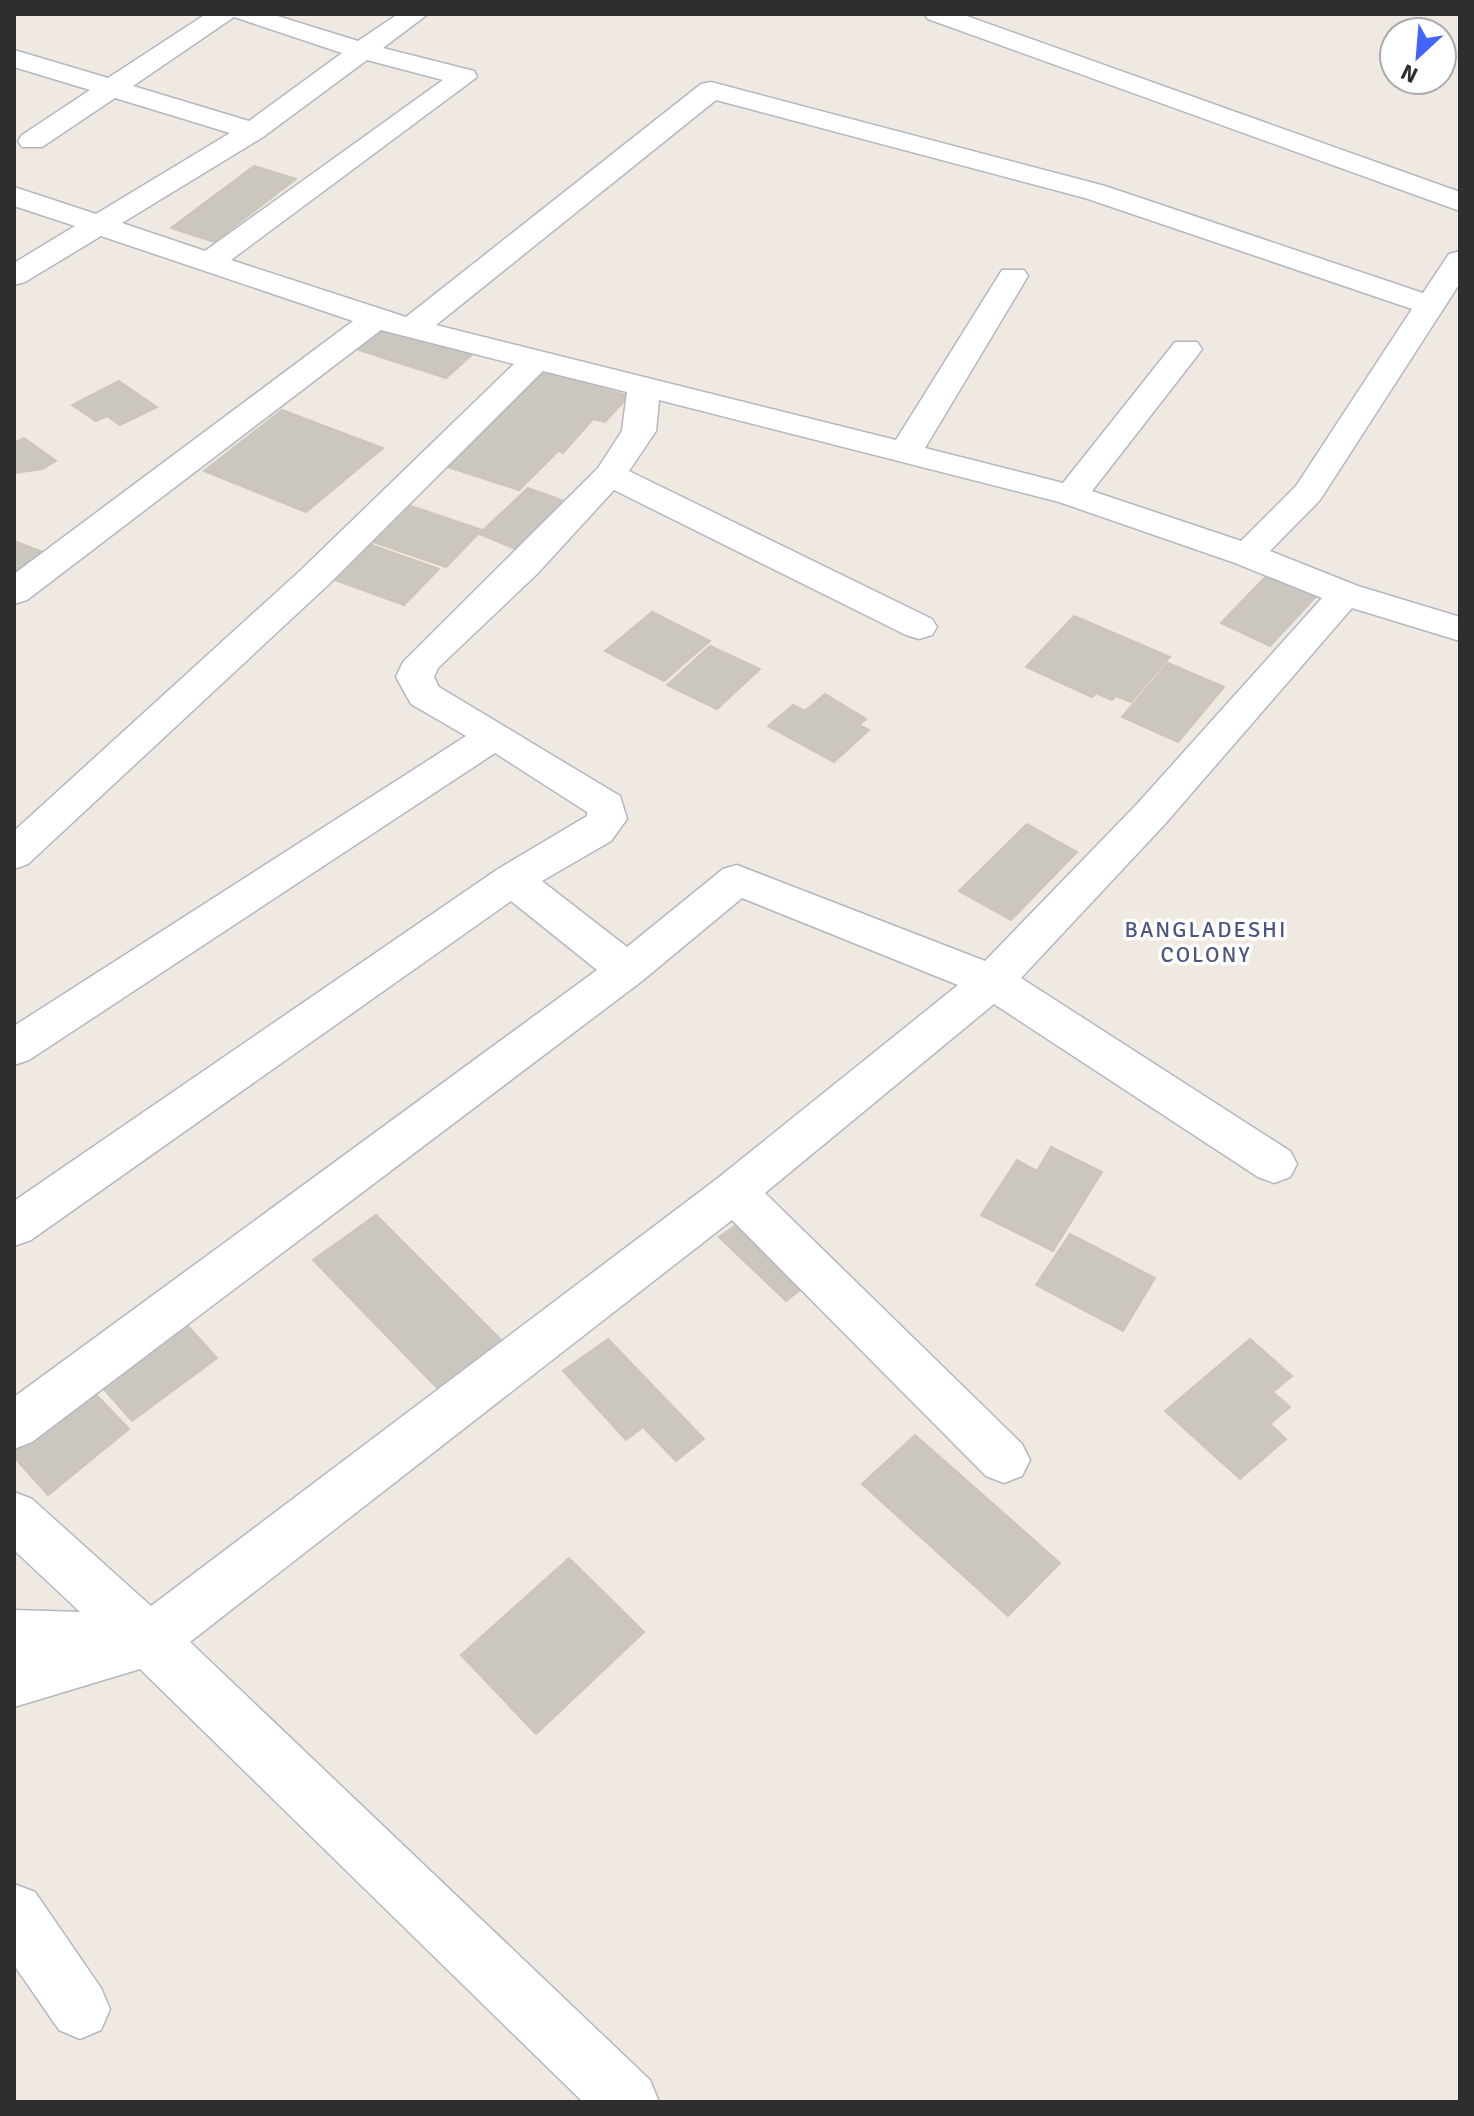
<svg xmlns="http://www.w3.org/2000/svg" width="1474" height="2116" viewBox="0 0 1474 2116" font-family="Signika,sans-serif">
	<style>
		.building { fill: #cbc7bf; stroke: #cbc5ba; stroke-width: 2 }
		.lines { fill: none; stroke-linecap: round; stroke-linejoin: round }
		.minor-casing { stroke: #b4b7c1; stroke-width: 3 }
		.minor { fill: #fff; fill-rule: evenodd }
		.labels { text-anchor: middle; dominant-baseline: central; stroke-width: 7; stroke-linejoin: round; paint-order: stroke }
		.neighbourhood-label { font-size: 22px; letter-spacing: 2px; fill: #4d5680; stroke: #fff }
	</style>
	<rect width="100%" height="100%" fill="#efe9e1"/>
	<g class="building">
		<polygon points="254,166 296,179 214,242 171,228"/>
		<polygon points="382,323 475,352 446,378 353,348"/>
		<polygon points="541,371 629,396 605,422 593,419 563,453 558,451 519,490 445,466"/>
		<polygon points="119,381 157,407 120,425 107,416 96,421 72,405"/>
		<polygon points="282,410 383,448 306,512 204,471"/>
		<polygon points="24,438 56,461 42,469 14,473 14,443"/>
		<polygon points="528,488 572,504 523,552 479,534"/>
		<polygon points="402,503 482,530 446,567 365,539"/>
		<polygon points="14,541 56,557 14,575"/>
		<polygon points="363,542 439,569 404,605 327,577"/>
		<polygon points="1272,570 1321,591 1270,646 1221,623"/>
		<polygon points="652,612 710,641 664,681 605,651"/>
		<polygon points="1074,616 1170,657 1131,702 1116,696 1112,700 1096,693 1092,697 1026,667"/>
		<polygon points="710,646 760,669 717,709 667,685"/>
		<polygon points="1168,663 1224,687 1178,742 1122,717"/>
		<polygon points="825,694 866,719 859,725 869,730 834,762 768,726 793,705 805,711"/>
		<polygon points="1027,824 1077,852 1011,920 959,891"/>
		<polygon points="1051,1147 1102,1172 1053,1251 981,1215 1017,1160 1037,1171"/>
		<polygon points="376,1215 504,1343 441,1392 313,1260"/>
		<polygon points="750,1215 816,1278 786,1301 719,1237"/>
		<polygon points="1070,1234 1155,1278 1123,1331 1036,1285"/>
		<polygon points="178,1315 217,1358 132,1421 93,1377"/>
		<polygon points="608,1339 704,1439 676,1461 643,1427 626,1440 563,1371"/>
		<polygon points="1250,1339 1292,1376 1273,1392 1290,1407 1270,1424 1286,1439 1240,1479 1165,1411"/>
		<polygon points="86,1384 129,1429 48,1495 14,1457 14,1439"/>
		<polygon points="915,1435 1060,1563 1008,1616 862,1484"/>
		<polygon points="569,1558 644,1632 536,1734 461,1655"/>
	</g>
	<g class="lines">
		<defs>
			<g id="minor">
				<path d="M206,14H271L358,41L398,14H428L383,48L474,71L477,77L231,260L406,317L701,84L711,82L1105,186L1423,293L1449,254L1460,251V283L1320,500L1270,551L1358,586L1460,617V641L1352,608L1165,824L1021,978L1290,1151L1297,1164L1290,1177L1274,1183L1258,1177L994,1004L765,1193L1022,1444L1030,1460L1022,1476L1004,1483L986,1476L732,1220L190,1642L650,2080L659,2102H583L140,1669L14,1707V1610L80,1612L14,1550V1492L32,1499L151,1606L718,1178L958,985L742,898L642,981L32,1442L14,1449V1397L597,970L511,901L31,1240L14,1246V1201L498,869L587,816V812L495,753L29,1060L14,1065V1026L466,736L411,704L396,677L403,662L598,468L622,431L627,392L543,371L328,585L28,864L14,869V831L302,569L514,364L381,330L27,600L14,604V574L353,321L101,236L25,282L14,285V263L75,226L14,206V187L96,214L230,133L115,98L42,147H22L18,141L22,135L90,90L14,67V50L108,78ZM234,17L342,53L249,121L133,86ZM367,60L443,80L205,251L122,223L263,137ZM716,100L1085,198L1412,309L1296,486L1241,541L1092,491L1197,356L1202,349L1197,342H1175L1063,483L925,448L1028,276L1024,270H1002L896,440L436,325ZM659,400L1059,502L1235,563L1322,598L1137,804L985,961L737,865L723,869L627,947L542,881L611,841L627,819L620,796L439,687L434,677L438,668L537,574L614,490L906,635L919,639L932,635L937,627L932,619L629,471L656,431Z"/>
				<polygon points="924,14 961,14 1460,192 1460,211 928,19"/>
				<polygon points="14,1884 35,1892 101,1988 110,2009 101,2030 80,2039 59,2030 14,1965"/>
			</g>
		</defs>
		<use href="#minor" class="minor-casing"/>
		<use href="#minor" class="minor"/>
	</g>
	<g class="labels">
		<g class="neighbourhood-label">
			<text x="1206" y="929">BANGLADESHI<tspan x="1206" dy="25">COLONY</tspan></text>
		</g>
	</g>
	<rect width="1474" height="2116" fill="none" stroke="#2e2e2e" stroke-width="32"/>
	<g transform="translate(1418 56) rotate(206)"><circle r="38" fill="#ffffff" stroke="#ababab" stroke-width="2"/>
	<path d="M0-6L14 30L0 20L-14 30Z" fill="#4264fb"/>
	<text y="-12" font-size="22" font-weight="bold" text-anchor="middle" fill="#2e2e2e">N</text>
	</g>
</svg>
